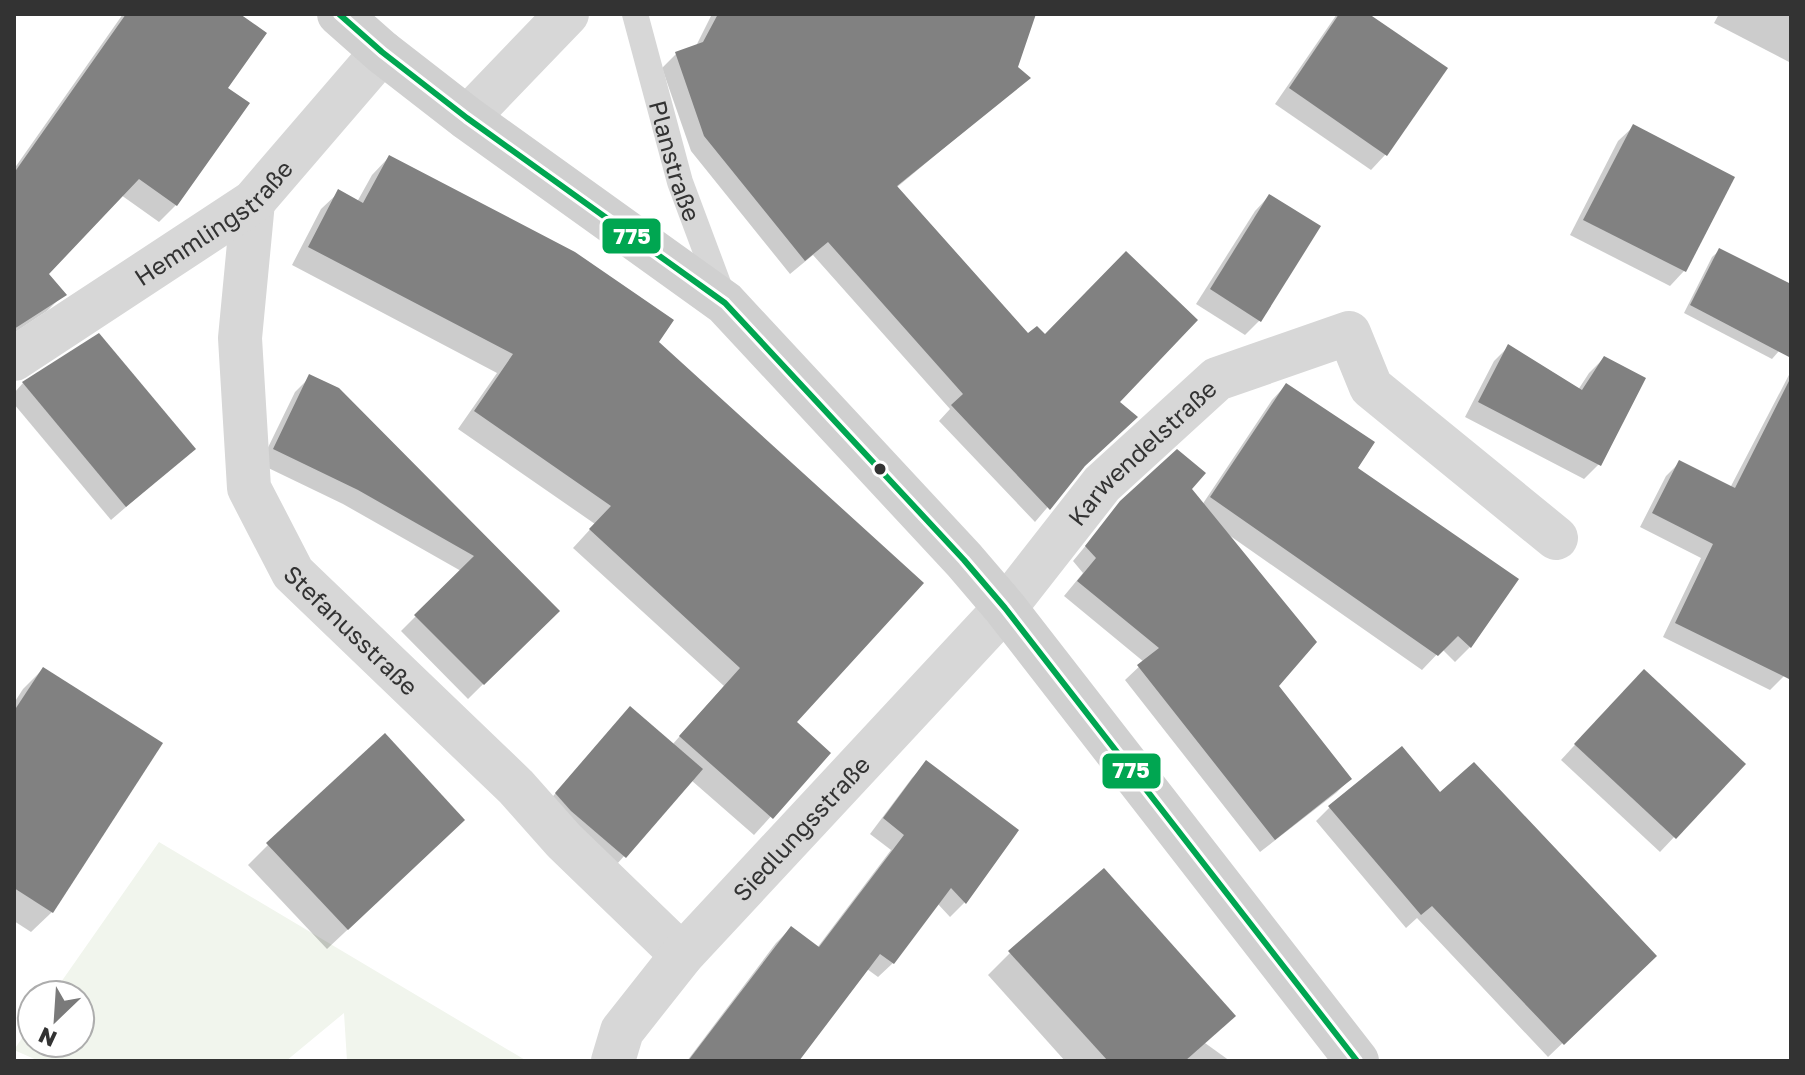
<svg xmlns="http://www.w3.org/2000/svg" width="1805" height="1075" viewBox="0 0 1805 1075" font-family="'Golos Text',sans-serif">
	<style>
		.green { fill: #f1f5ed }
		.shadow { fill: #0003 }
		.building { fill: #818181 }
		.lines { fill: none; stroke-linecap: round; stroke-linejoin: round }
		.lane { stroke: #d7d7d7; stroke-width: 26 }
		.street { stroke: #d7d7d7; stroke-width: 44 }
		.secondary { stroke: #d0d0d0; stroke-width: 44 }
		.bus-1-casing { stroke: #fff; stroke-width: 12 }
		.bus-1 { stroke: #00a651; stroke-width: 6 }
		.bus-dot { fill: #333; stroke: #fff; stroke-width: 3 }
		.labels { text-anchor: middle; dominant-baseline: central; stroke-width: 8; stroke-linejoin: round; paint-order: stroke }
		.street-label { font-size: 24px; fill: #333; stroke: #fff }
		.line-badge { stroke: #fff; stroke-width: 3 }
		.badge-label { font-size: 22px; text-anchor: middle; font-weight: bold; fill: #fff }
	</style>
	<rect width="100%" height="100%" fill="#fff"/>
	<polygon class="green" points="159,842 527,1061 347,1061 344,1013 286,1061 39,1061 14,1050 32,1023 32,1043 80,1043 80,995 52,995"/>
	<g class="shadow">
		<polygon points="123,14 236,14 225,89 248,104 176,205 159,222 121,195 47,274 64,294 47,311 14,333 14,169"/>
		<polygon points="712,14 1033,14 1015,67 1028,78 896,188 1028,336 1117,402 1080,469 1035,522 939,421 950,409 813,255 790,274 691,151 662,68 676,54 696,46"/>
		<polygon points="1337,14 1365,14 1445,68 1385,155 1371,170 1275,104"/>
		<polygon points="1719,14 1791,14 1791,63 1714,23"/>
		<polygon points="1633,127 1684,271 1670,286 1570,235 1618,141"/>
		<polygon points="389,157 656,342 794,722 828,753 754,835 691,780 610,872 542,809 615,724 672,745 724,686 573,548 595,524 458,429 497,373 292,265 321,209 339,192 357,202 372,175"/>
		<polygon points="1269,196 1260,320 1245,335 1196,304 1255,211"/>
		<polygon points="1720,250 1791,292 1791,330 1779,351 1772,359 1684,313 1712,257"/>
		<polygon points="1509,346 1578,390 1589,373 1604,358 1599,464 1584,479 1465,417 1494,361"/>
		<polygon points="1791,371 1791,662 1784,676 1770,690 1663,637 1701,558 1640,527 1666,476 1680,462 1730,488"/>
		<polygon points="310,377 557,611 468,699 401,631 461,571 343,504 260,464 295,392"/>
		<polygon points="23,383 193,449 111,520 14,404 14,393"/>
		<polygon points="1286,385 1355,468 1517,580 1470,647 1455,662 1442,649 1422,670 1226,533 1276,686 1350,779 1336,793 1260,852 1125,680 1144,662 1064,596 1083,573 1073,561 1122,502 1189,489 1202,505 1272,400"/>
		<polygon points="43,669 52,912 31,932 14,921 14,703 23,689"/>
		<polygon points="1629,686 1743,764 1660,852 1561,760"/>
		<polygon points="927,763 1016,830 964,903 950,917 937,903 893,963 878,977 867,969 796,1061 687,1061 776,943 791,928 817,948 891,850 870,834 912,778"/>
		<polygon points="1439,795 1654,956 1548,1057 1417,918 1406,928 1316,821 1330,807"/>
		<polygon points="443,840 327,949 248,865 268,845"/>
		<polygon points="1010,953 1205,1043 1230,1061 1065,1061 988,975"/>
	</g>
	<g class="building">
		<polygon points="126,14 240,14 267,33 228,88 250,103 177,206 139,179 49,274 67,295 14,329 14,173"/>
		<polygon points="718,14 1036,14 1018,67 1031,78 897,186 1028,333 1037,326 1045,334 1126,251 1198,320 1120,402 1138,417 1085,466 1050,510 951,405 963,394 828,242 805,261 704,136 675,52 703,42"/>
		<polygon points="1339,14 1369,14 1448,68 1387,156 1289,88"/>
		<polygon points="1633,124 1735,177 1686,272 1583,220"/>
		<polygon points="389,155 575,252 674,320 659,342 924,583 797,722 831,753 773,819 679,736 740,668 589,529 611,506 474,411 513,354 308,247 338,189 363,203"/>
		<polygon points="1269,194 1321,226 1261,322 1210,289"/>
		<polygon points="1719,248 1791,284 1791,358 1690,305"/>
		<polygon points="99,333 196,449 126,507 22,382"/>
		<polygon points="1508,344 1582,390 1604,356 1646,378 1601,466 1478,402"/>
		<polygon points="309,374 339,388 560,611 484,685 414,615 474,556 358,490 273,449"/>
		<polygon points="1791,377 1791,680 1675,623 1713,544 1652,513 1679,460 1735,488"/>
		<polygon points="1286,383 1375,442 1358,468 1519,579 1471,648 1458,636 1438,656 1210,497"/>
		<polygon points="1177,449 1206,473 1192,489 1317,642 1279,686 1352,779 1275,840 1137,665 1159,648 1077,581 1096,558 1085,546 1120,501"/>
		<polygon points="43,667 163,743 53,913 14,888 14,711"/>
		<polygon points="1644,669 1746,764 1676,839 1574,744"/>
		<polygon points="630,706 703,769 626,858 571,811 555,793"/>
		<polygon points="385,733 465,820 348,930 266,843"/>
		<polygon points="1402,746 1440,792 1474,762 1657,956 1564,1045 1432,906 1421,915 1328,806"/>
		<polygon points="926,760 1019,830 966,904 951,888 894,964 880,954 799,1061 688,1061 791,926 819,947 904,835 883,818"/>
		<polygon points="1104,868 1236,1016 1185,1061 1108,1061 1008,951"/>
	</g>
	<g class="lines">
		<path class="lane" id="s1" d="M635,14L680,182L723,297"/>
		<g class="street">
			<polyline points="467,118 567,14"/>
			<path id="s2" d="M253,202L240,338L249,488L293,573L516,787L564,841L682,955"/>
			<path id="s3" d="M14,359L253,202L382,52"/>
			<path id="s4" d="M613,1061L622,1031L682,955L1005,608L1102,484L1217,379L1349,333L1371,387L1556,538"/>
		</g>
		<polyline class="secondary" points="339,14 382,52 467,118 725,303 964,560 1005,608 1357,1061"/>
		<defs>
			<polyline id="bus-1" points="339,14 382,52 467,118 725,303 964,560 1005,608 1357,1061"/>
		</defs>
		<use href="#bus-1" class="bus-1-casing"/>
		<use href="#bus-1" class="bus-1"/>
	</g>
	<circle class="bus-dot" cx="880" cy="469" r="7"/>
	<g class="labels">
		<g class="street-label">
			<text stroke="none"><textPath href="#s1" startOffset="152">Planstraße</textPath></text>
			<text stroke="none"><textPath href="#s3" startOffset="242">Hemmlingstraße</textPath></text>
			<text stroke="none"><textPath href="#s4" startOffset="810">Karwendelstraße</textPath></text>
			<text stroke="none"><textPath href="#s2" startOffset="464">Stefanusstraße</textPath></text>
			<text stroke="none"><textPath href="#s4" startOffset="302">Siedlungsstraße</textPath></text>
		</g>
	</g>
	<g class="line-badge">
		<rect x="601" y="217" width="61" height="38" rx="8" fill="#00a651"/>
		<rect x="1101" y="752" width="61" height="38" rx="8" fill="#00a651"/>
	</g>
	<g class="badge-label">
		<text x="632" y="244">775</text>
		<text x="1131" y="778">775</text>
	</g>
	<rect width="1805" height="1075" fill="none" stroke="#333333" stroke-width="32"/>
	<g transform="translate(56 1019) rotate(205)"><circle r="38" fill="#ffffff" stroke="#adadad" stroke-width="2"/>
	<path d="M0-6L14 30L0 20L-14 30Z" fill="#7a7a7a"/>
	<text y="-12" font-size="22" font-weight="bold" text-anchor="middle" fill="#333333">N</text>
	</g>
</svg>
